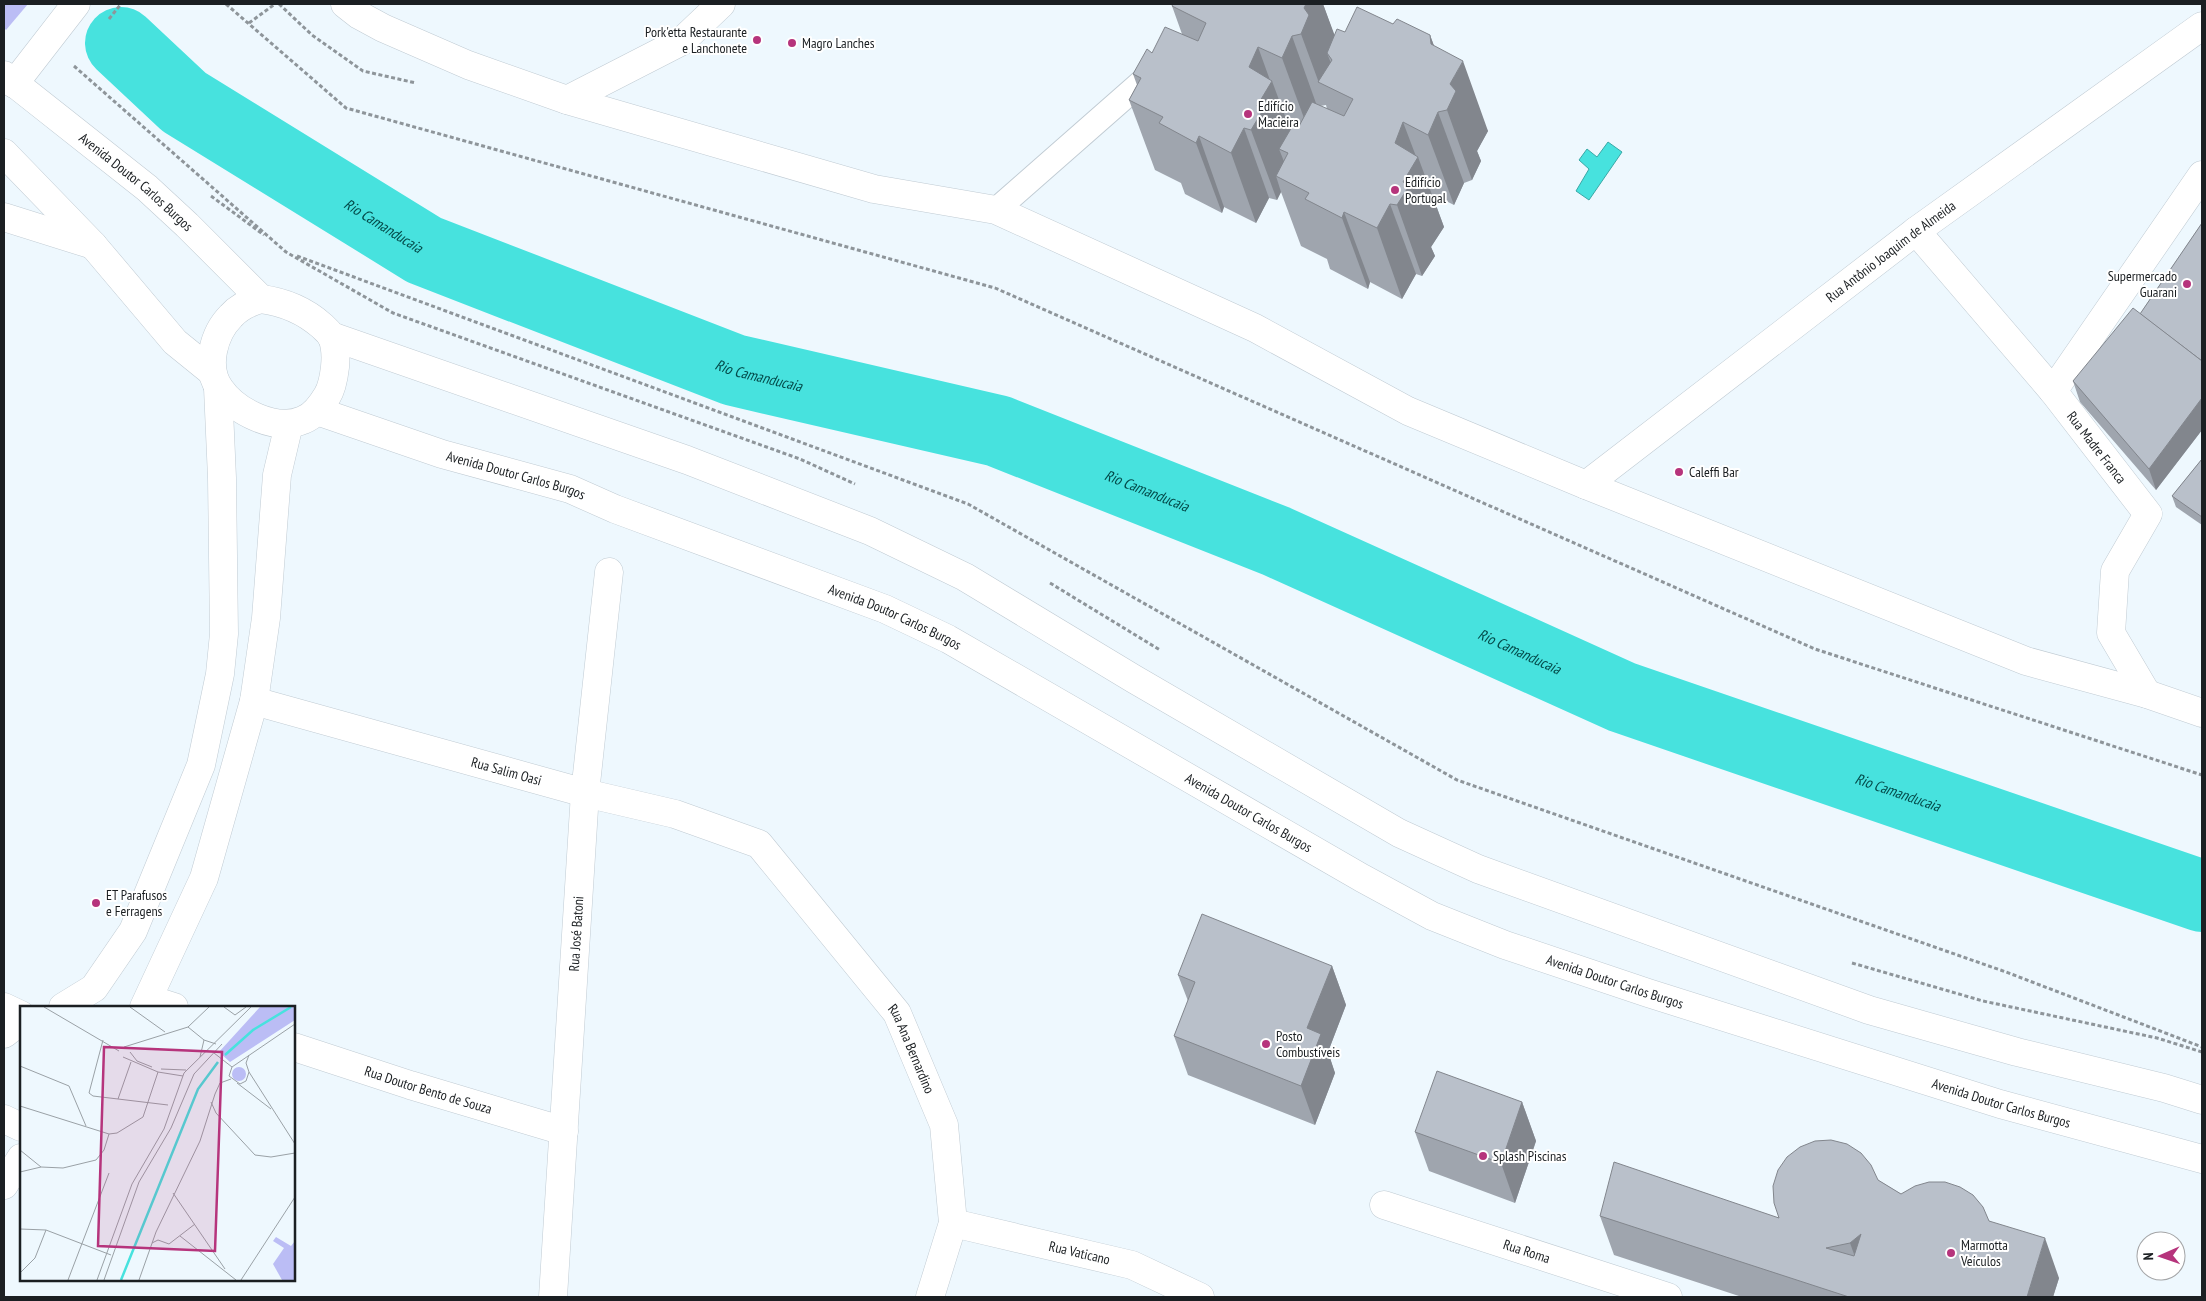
<svg xmlns="http://www.w3.org/2000/svg" width="2206" height="1301" viewBox="0 0 2206 1301" font-family="'PT Sans Narrow',sans-serif">
	<style>
		.green { fill: #bbbdf5 }
		.water { fill: #47e2de; stroke: #3aa8a6 }
		.lines { fill: none; stroke-linecap: round; stroke-linejoin: round }
		.river { stroke: #47e2de; stroke-width: 72 }
		.service-casing { stroke: #c0cbd3; stroke-width: 26 }
		.minor-casing { stroke: #c0cbd3; stroke-width: 29 }
		.tertiary-casing { stroke: #c0cbd3; stroke-width: 29 }
		.primary-casing { stroke: #c0cbd3; stroke-width: 29 }
		.path { stroke: #8e959a; stroke-width: 3; stroke-dasharray: 4 2.5; stroke-linecap: butt }
		.service { stroke: #fff; stroke-width: 24 }
		.minor { stroke: #fff; stroke-width: 28 }
		.tertiary { stroke: #fff; stroke-width: 28 }
		.primary { stroke: #fff; stroke-width: 28 }
		.wall { fill: #9fa5ae; fill-rule: evenodd }
		.shaded-wall { fill: #82868d }
		.building { fill: #b9c0ca; stroke: #82868d; fill-rule: evenodd }
		.poi-dot { fill: #b6347c; stroke: #fff; stroke-width: 2 }
		.labels { text-anchor: middle; dominant-baseline: central; stroke-width: 4; stroke-linejoin: round; paint-order: stroke }
		.poi-label { font-size: 14px; fill: #1b1f22; stroke: #fff; text-anchor: start }
		.street-label { font-size: 14px; fill: #1b1f22; stroke: #fff }
		.water-label { font-size: 15px; font-style: italic; fill: #044b4a; stroke: #fff }
		.inset-river { fill: none; stroke: #47e2de; stroke-width: 2.5 }
		.inset-road { fill: none; stroke: #9aa1a6; stroke-width: 1 }
		.view { fill: #b6347c; fill-opacity: 0.15; stroke: #b6347c; stroke-width: 2.5 }
		.inset-edge { fill: none; stroke: #1b1f22; stroke-width: 2.5 }
	</style>
	<rect width="100%" height="100%" fill="#eef8fe"/>
	<polygon class="green" points="4,4 28,4 6,30 4,28"/>
	<polygon class="water" points="1608,142 1622,152 1589,200 1576,191 1589,169 1579,160 1587,149 1597,157"/>
	<g class="lines">
		<path class="river" id="s1" d="M121,43L184,102L424,250L734,370L998,431L1276,541L1622,697L2202,896"/>
		<defs>
			<polyline id="service" points="996,210 1160,66"/>
			<g id="minor">
				<polyline points="567,100 682,41 721,4"/>
				<polyline points="4,217 93,245"/>
				<path id="s2" d="M1916,231L2053,391L2148,514L2115,571L2111,633L2147,694"/>
				<polyline points="2053,391 2202,175"/>
				<path id="s3" d="M1586,485L1916,231L2202,26"/>
				<path id="s4" d="M254,701L585,793L675,814L759,844L897,1013L944,1125L953,1223L930,1297"/>
				<polyline points="149,999 174,1007"/>
				<polyline points="4,1007 21,1015"/>
				<path id="s5" d="M294,1047L410,1085L564,1131"/>
				<path id="s6" d="M1384,1205L1668,1297"/>
				<path id="s7" d="M953,1223L1132,1265L1200,1297"/>
				<path id="s8" d="M553,1297L585,793L609,572"/>
			</g>
			<g id="tertiary">
				<polyline points="345,4 359,15 383,28 468,65 567,100 874,189 996,210 1255,328 1408,411 1586,485 2026,661 2147,694 2202,713"/>
				<polyline points="14,84 76,4"/>
				<polyline points="63,1007 94,988 133,931 201,765 220,674 224,634 222,478 218,388"/>
				<polyline points="144,1007 204,878 254,701 266,618 277,475 289,424"/>
				<polyline points="4,1034 21,1021"/>
				<polyline points="4,1119 21,1127"/>
				<polyline points="4,1185 21,1158"/>
			</g>
			<g id="primary">
				<path id="s9" d="M4,75L147,188L187,225L261,299"/>
				<polyline points="4,153 93,245 175,342 212,372"/>
				<path d="M261,299C284,302 304,310 322,326C325,329 330,333 332,337C336,347 336,357 335,367C334,376 332,388 327,396C321,406 314,416 303,420C276,432 236,412 220,389C204,367 214,333 231,316C239,307 250,302 261,299Z"/>
				<polyline points="331,336 687,460 870,531 965,577 1134,679 1399,833 1478,869 1869,1010 2017,1052 2164,1088 2202,1100"/>
				<path id="s10" d="M317,411L442,454L570,489L615,509L885,609L948,639L1362,878L1432,916L1505,945L1648,993L2000,1104L2202,1159"/>
			</g>
		</defs>
		<use href="#service" class="service-casing"/>
		<use href="#minor" class="minor-casing"/>
		<use href="#tertiary" class="tertiary-casing"/>
		<use href="#primary" class="primary-casing"/>
		<g class="path">
			<polyline points="226,4 346,108 995,288 1815,649 2202,775"/>
			<polyline points="279,4 312,35 363,71 416,83"/>
			<polyline points="109,19 121,4"/>
			<polyline points="249,23 275,4"/>
			<polyline points="74,66 286,252 393,313 800,459 855,484"/>
			<polyline points="211,196 264,235"/>
			<polyline points="297,256 968,504 1457,780 2006,972 2202,1047"/>
			<polyline points="1050,583 1160,650"/>
			<polyline points="1852,963 1983,1001 2157,1038 2202,1052"/>
		</g>
		<use href="#service" class="service"/>
		<use href="#minor" class="minor"/>
		<use href="#tertiary" class="tertiary"/>
		<use href="#primary" class="primary"/>
	</g>
	<g class="wall">
		<path d="M1173,4H1323L1334,35L1345,32L1393,24L1430,35L1434,46L1488,131L1477,151L1481,161L1472,180L1464,183L1454,205L1432,194L1444,227L1431,247L1435,256L1422,276L1416,274L1402,299L1370,282L1368,289L1330,269L1327,259L1301,246L1281,192L1277,200L1269,198L1256,223L1224,207L1222,213L1185,194L1181,183L1155,170L1129,100L1137,85L1133,74L1152,53L1182,34L1172,6ZM1326,105L1327,109L1320,106ZM1286,118L1300,125L1298,128L1290,130Z"/>
		<polygon points="2202,223 2202,430 2156,490 2080,402 2073,381 2140,314"/>
		<polygon points="2202,459 2202,525 2176,507 2172,496"/>
		<polygon points="1332,966 1346,1005 1328,1052 1335,1073 1315,1125 1188,1075 1174,1036 1188,1001 1178,975"/>
		<polygon points="1522,1102 1536,1141 1515,1203 1429,1171 1415,1132"/>
		<polygon points="1878,1180 1901,1194 1989,1221 2059,1278 2053,1297 1742,1297 1614,1255 1600,1216 1779,1218"/>
	</g>
	<g class="shaded-wall">
		<polygon points="1306,4 1323,4 1342,55 1332,60 1327,53 1334,71 1319,83 1301,34 1304,8"/>
		<polygon points="1430,35 1453,97 1450,84 1463,61 1488,131 1477,151 1481,161 1472,180 1447,110 1431,44"/>
		<polygon points="1292,36 1317,106 1308,129 1282,58"/>
		<polygon points="1258,47 1271,83 1272,81 1298,151 1288,153 1279,149 1287,169 1276,176 1281,192 1277,200 1251,130 1257,106 1249,67"/>
		<polygon points="1438,112 1464,183 1454,205 1428,135"/>
		<polygon points="1403,122 1417,159 1418,157 1444,227 1431,247 1435,256 1422,276 1397,205 1403,182 1395,143"/>
		<polygon points="1244,128 1269,198 1256,223 1231,153"/>
		<polygon points="1199,136 1224,207 1222,213 1196,143"/>
		<polygon points="1390,204 1416,274 1402,299 1377,228"/>
		<polygon points="1344,212 1370,282 1368,289 1342,218"/>
		<polygon points="2202,398 2202,430 2156,490 2149,469"/>
		<polygon points="1332,966 1346,1005 1328,1052 1335,1073 1315,1125 1301,1086 1307,1028"/>
		<polygon points="1522,1102 1536,1141 1515,1203 1501,1163"/>
		<polygon points="1861,1234 1864,1282 1850,1243"/>
		<polygon points="2045,1238 2059,1278 2053,1297 2027,1297"/>
	</g>
	<g class="building">
		<polygon points="1173,4 1306,4 1304,8 1309,15 1301,34 1292,36 1282,58 1258,47 1249,67 1272,81 1257,106 1263,110 1251,130 1244,128 1231,153 1199,136 1196,143 1159,123 1163,117 1129,100 1141,78 1133,74 1147,49 1152,53 1165,27 1198,41 1206,23 1172,6"/>
		<polygon points="1357,7 1393,24 1397,19 1430,35 1431,44 1463,61 1450,84 1456,91 1447,110 1438,112 1428,135 1403,122 1395,143 1418,157 1403,182 1409,186 1397,205 1390,204 1377,228 1344,212 1342,218 1305,199 1309,193 1276,176 1288,153 1279,149 1293,125 1298,128 1312,102 1344,116 1353,99 1318,82 1332,60 1327,53 1337,29 1345,32"/>
		<polygon points="2202,223 2202,361 2140,314"/>
		<polygon points="2133,308 2202,361 2202,398 2149,469 2073,381"/>
		<polygon points="2202,459 2202,517 2172,496"/>
		<polygon points="1202,914 1332,966 1307,1028 1321,1034 1301,1086 1174,1036 1195,982 1178,975"/>
		<polygon points="1437,1071 1522,1102 1501,1163 1415,1132"/>
		<path d="M1831,1140L1847,1144L1861,1153L1871,1165L1878,1180L1901,1194L1915,1186L1929,1182H1945L1960,1187L1973,1195L1983,1207L1989,1221L2045,1238L2027,1297H1849L1600,1216L1614,1162L1779,1218L1774,1203L1773,1186L1778,1170L1787,1157L1800,1147L1815,1141ZM1861,1234L1854,1256L1826,1248L1850,1243Z"/>
	</g>
	<g class="poi-dot">
		<circle cx="757" cy="40" r="5"/>
		<circle cx="792" cy="43" r="5"/>
		<circle cx="1248" cy="114" r="5"/>
		<circle cx="1395" cy="190" r="5"/>
		<circle cx="2187" cy="284" r="5"/>
		<circle cx="1679" cy="472" r="5"/>
		<circle cx="96" cy="903" r="5"/>
		<circle cx="1266" cy="1044" r="5"/>
		<circle cx="1483" cy="1156" r="5"/>
		<circle cx="1951" cy="1253" r="5"/>
	</g>
	<g class="labels">
		<g class="poi-label">
			<text x="747" y="32" text-anchor="end">Pork'etta Restaurante<tspan x="747" dy="16">e Lanchonete</tspan></text>
			<text x="802" y="43">Magro Lanches</text>
			<text x="1258" y="106">Edifício<tspan x="1258" dy="16">Macieira</tspan></text>
			<text x="1405" y="182">Edifício<tspan x="1405" dy="16">Portugal</tspan></text>
			<text x="2177" y="276" text-anchor="end">Supermercado<tspan x="2177" dy="16">Guarani</tspan></text>
			<text x="1689" y="472">Caleffi Bar</text>
			<text x="106" y="895">ET Parafusos<tspan x="106" dy="16">e Ferragens</tspan></text>
			<text x="1276" y="1036">Posto<tspan x="1276" dy="16">Combustíveis</tspan></text>
			<text x="1493" y="1156">Splash Piscinas</text>
			<text x="1961" y="1245">Marmotta<tspan x="1961" dy="16">Veículos</tspan></text>
		</g>
		<g class="street-label">
			<text stroke="none"><textPath href="#s9" startOffset="170">Avenida Doutor Carlos Burgos</textPath></text>
			<text stroke="none"><textPath href="#s3" startOffset="384">Rua Antônio Joaquim de Almeida</textPath></text>
			<text stroke="none"><textPath href="#s2" startOffset="282">Rua Madre Franca</textPath></text>
			<text stroke="none"><textPath href="#s10" startOffset="209">Avenida Doutor Carlos Burgos</textPath></text>
			<text stroke="none"><textPath href="#s10" startOffset="614">Avenida Doutor Carlos Burgos</textPath></text>
			<text stroke="none"><textPath href="#s4" startOffset="262">Rua Salim Oasi</textPath></text>
			<text stroke="none"><textPath href="#s10" startOffset="1019">Avenida Doutor Carlos Burgos</textPath></text>
			<text stroke="none"><textPath href="#s8" startOffset="364">Rua José Batoni</textPath></text>
			<text stroke="none"><textPath href="#s10" startOffset="1424">Avenida Doutor Carlos Burgos</textPath></text>
			<text stroke="none"><textPath href="#s4" startOffset="782">Rua Ana Bernardino</textPath></text>
			<text stroke="none"><textPath href="#s5" startOffset="141">Rua Doutor Bento de Souza</textPath></text>
			<text stroke="none"><textPath href="#s10" startOffset="1829">Avenida Doutor Carlos Burgos</textPath></text>
			<text stroke="none"><textPath href="#s6" startOffset="150">Rua Roma</textPath></text>
			<text stroke="none"><textPath href="#s7" startOffset="130">Rua Vaticano</textPath></text>
		</g>
		<g class="water-label">
			<text stroke="none"><textPath href="#s1" startOffset="321">Rio Camanducaia</textPath></text>
			<text stroke="none"><textPath href="#s1" startOffset="726">Rio Camanducaia</textPath></text>
			<text stroke="none"><textPath href="#s1" startOffset="1132">Rio Camanducaia</textPath></text>
			<text stroke="none"><textPath href="#s1" startOffset="1538">Rio Camanducaia</textPath></text>
			<text stroke="none"><textPath href="#s1" startOffset="1942">Rio Camanducaia</textPath></text>
		</g>
	</g>
	<g transform="translate(20 1006)">
		<rect width="275" height="275" fill="#eef8fe"/>
		<path d="M240,1H275V14L210,56L199,46ZM212 68a7 7 0 1 1 14 0a7 7 0 1 1-14 0ZM256,231L271,240L275,235V274H262L253,258L264,242L253,235Z" fill="#bbbdf5"/>
		<path class="inset-river" d="M205,49L233,24L271,1M101,274L178,83L198,56"/>
		<path class="inset-road" d="M24,1L99,45M110,1L145,26M204,1L215,9L226,1M168,21L184,34L196,38M83,34L69,87L73,90L148,99M104,41L168,21L189,1M110,46L117,55L132,61M194,47L212,61M229,49L226,57L229,66L275,138M103,51L138,66L163,70M180,51L184,34M0,60L49,80L66,120M141,63L166,64M229,66L226,75L220,78L209,70L212,61L275,18M217,77L251,103M98,93L111,56M191,96L196,107L235,149L251,151L275,147M0,100L89,128L97,127L123,111L138,66M0,144L21,161M0,166L21,161L43,162L76,154L84,144L89,128M153,187L205,263M0,223L26,224L91,249M160,230L216,274M132,237L138,234L149,238L175,218M0,267L15,252L26,224M48,274L89,167M77,274L112,178L144,123L164,67L231,1M84,274L119,176L151,122L174,68L202,38M119,274L136,226L180,135L195,88L200,77L211,73M221,274L275,191"/>
		<path class="view" d="M84,41L202,46L195,245L78,240Z"/>
		<rect width="275" height="275" class="inset-edge"/>
	</g>
	<rect width="2206" height="1301" fill="none" stroke="#1b1f22" stroke-width="10"/>
	<g transform="translate(2161 1256) rotate(268)"><circle r="24" fill="#ffffff" stroke="#a4a5a7"/>
	<path d="M0-4L9 19L0 12L-9 19Z" fill="#b6347c"/>
	<text y="-8" font-size="14" font-weight="bold" text-anchor="middle" fill="#1b1f22">N</text>
	</g>
</svg>
